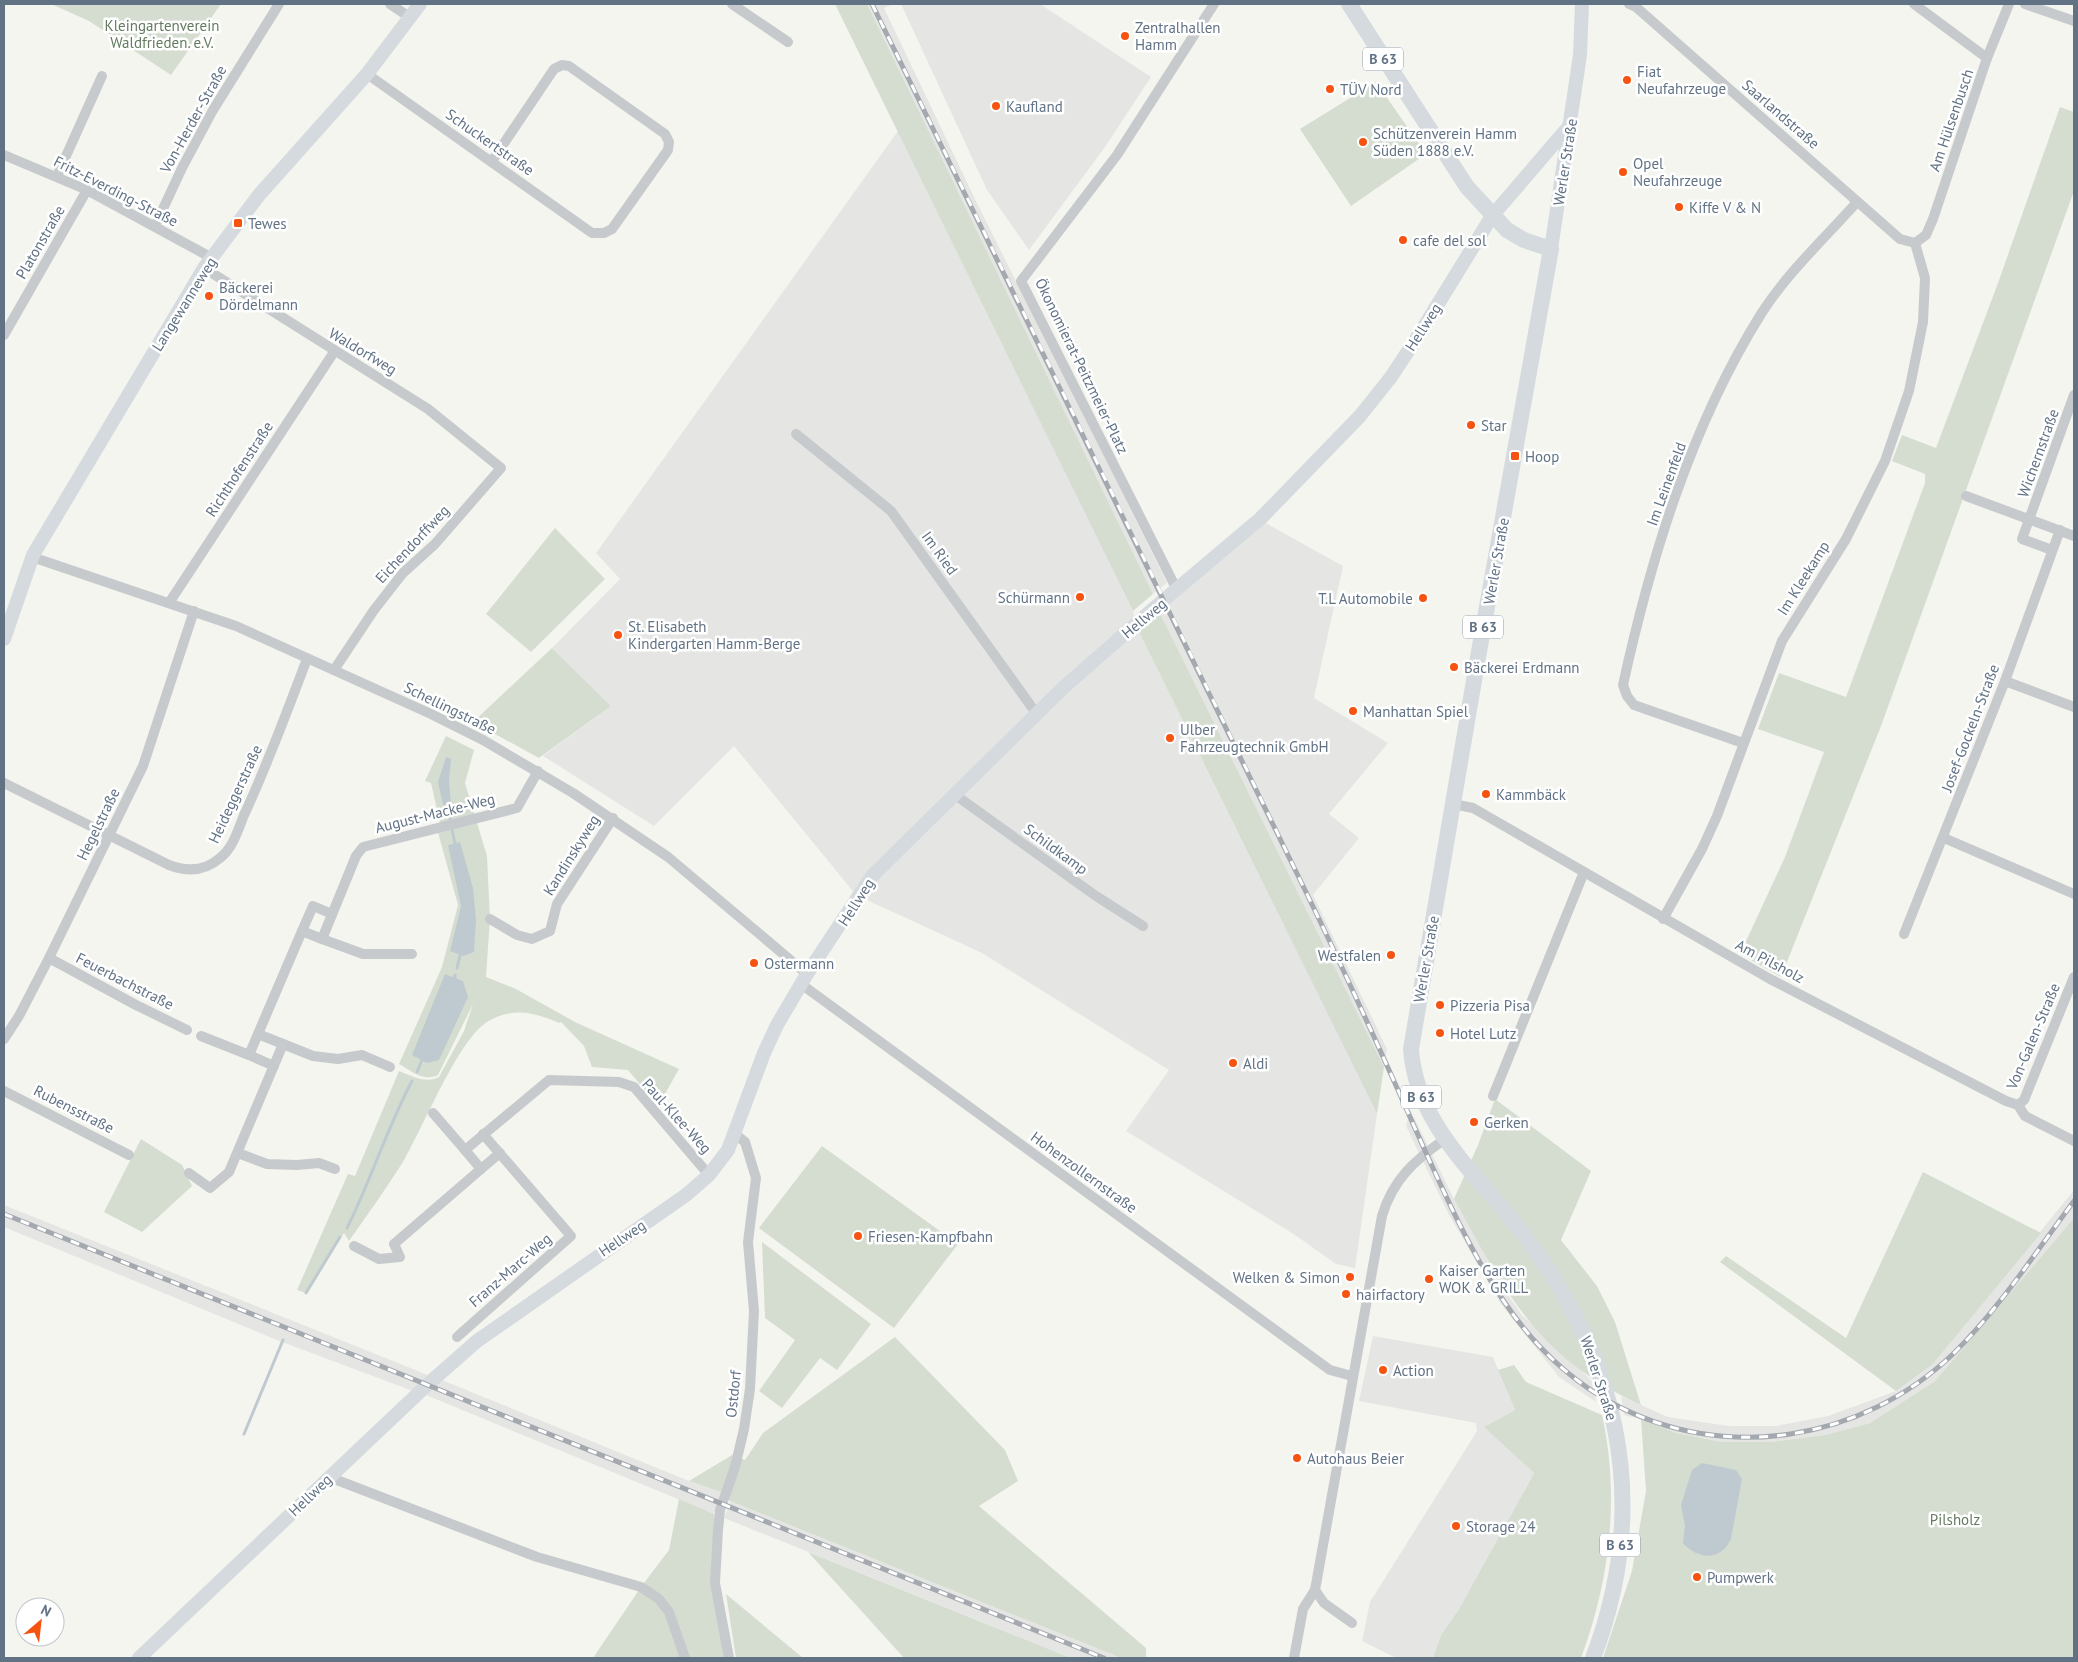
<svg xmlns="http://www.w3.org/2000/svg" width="2078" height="1662" viewBox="0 0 2078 1662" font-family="'PT Sans',sans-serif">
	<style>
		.built { fill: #e5e6e4 }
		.green { fill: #d5ddd1 }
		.water { fill: #bfcad0 }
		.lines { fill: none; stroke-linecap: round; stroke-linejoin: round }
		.stream { stroke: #bfcad0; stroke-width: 3 }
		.street { stroke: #c7cacd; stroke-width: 10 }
		.secondary { stroke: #d5dadf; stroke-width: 14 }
		.primary { stroke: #d5dadf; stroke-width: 16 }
		.rail-casing { stroke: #a4a9b0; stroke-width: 5 }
		.rail { stroke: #fff; stroke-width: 3; stroke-dasharray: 9; stroke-linecap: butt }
		.poi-dot { fill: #f65310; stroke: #fff; stroke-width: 2 }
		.labels { text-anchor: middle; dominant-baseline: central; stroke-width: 5; stroke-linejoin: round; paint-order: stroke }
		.shield { fill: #fff; stroke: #909caa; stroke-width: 1 }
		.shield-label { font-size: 14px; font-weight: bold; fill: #617285 }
		.park-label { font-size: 15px; fill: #647b60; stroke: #fff }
		.poi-label { font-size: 15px; fill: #617285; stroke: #fff; text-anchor: start }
		.street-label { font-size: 15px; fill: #617285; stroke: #fff }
	</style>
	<rect width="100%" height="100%" fill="#f5f5f0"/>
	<g class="built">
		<polygon points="867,4 893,4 884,8 975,199 1167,583 1153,594"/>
		<polygon points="901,4 1040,4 1151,77 1105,147 1029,250 987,190"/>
		<polygon points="898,131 1133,611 1137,628 1377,1114 1355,1268 1336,1264 1295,1235 1126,1131 1169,1070 982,953 856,895 734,746 654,826 543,756 611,706 552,648 620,579 596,553"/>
		<polygon points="1262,521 1343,566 1314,698 1388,743 1329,814 1359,838 1313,895 1387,1049 1384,1067 1159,611 1175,600"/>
		<polygon points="1410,1109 1454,1199 1507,1293 1521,1314 1592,1381 1596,1402 1559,1377 1501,1304 1448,1213 1406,1126"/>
		<polygon points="2074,1190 2074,1218 1935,1381 1870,1423 1825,1435 1769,1442 1722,1442 1676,1433 1641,1419 1624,1415 1621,1396 1668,1417 1729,1426 1776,1426 1828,1416 1896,1391 1932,1365"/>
		<polygon points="4,1205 428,1375 418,1393 282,1342 4,1227"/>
		<polygon points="1373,1336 1493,1357 1515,1410 1485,1427 1534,1473 1459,1609 1441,1635 1433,1658 1396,1658 1362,1641 1370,1602 1477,1431 1476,1423 1359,1401"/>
		<polygon points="442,1380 689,1481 721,1492 714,1514 426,1395"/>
		<polygon points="730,1501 1121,1658 1071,1658 724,1518"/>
	</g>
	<g class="green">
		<polygon points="51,4 221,4 171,75 89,21"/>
		<polygon points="835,4 867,4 1153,594 1133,611"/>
		<polygon points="1376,82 1426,154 1351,206 1300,129"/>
		<polygon points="2060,107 2074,112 2074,191 1881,726 1781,977 1740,954 1785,857 1824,752 1758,729 1779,673 1846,697 1925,483 1925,474 1892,461 1902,435 1936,448 1998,283"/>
		<polygon points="555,528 605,579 531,652 486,614"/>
		<polygon points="1159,611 1384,1067 1377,1114 1137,628"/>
		<polygon points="552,648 611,706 539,758 473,722"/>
		<path d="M446,736L474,750L465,783L487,856L490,919L486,977L516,989L575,1022L679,1069L665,1094L655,1102L628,1070L592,1067L584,1046L561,1022L559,1023C534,1012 512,1007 487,1022C458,1040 423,1128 403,1162C386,1189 367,1215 349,1241L344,1233L306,1293L297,1290L348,1174L355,1176L399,1071C412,1076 426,1084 439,1077L464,1031L473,1004L438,1075C424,1082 411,1071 399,1064L442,967L458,905L437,829L441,827L431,783L425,781Z"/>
		<path d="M1495,1099L1591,1171L1561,1240L1597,1286L1615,1322L1641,1405C1537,1358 1506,1293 1454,1199L1478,1145Z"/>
		<polygon points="141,1139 182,1165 192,1186 142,1232 104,1212"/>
		<polygon points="822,1146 958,1244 894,1328 759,1228"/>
		<polygon points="1923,1172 2041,1233 1932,1365 1896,1391 1720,1262 1726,1256 1846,1338"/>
		<polygon points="2074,1218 2074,1658 1603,1658 1632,1571 1646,1491 1641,1419 1676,1433 1722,1442 1769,1442 1825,1435 1870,1423 1935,1381"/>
		<polygon points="762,1242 871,1324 837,1370 820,1358 782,1408 759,1391 795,1340 765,1318"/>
		<polygon points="895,1337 1005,1450 1018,1481 979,1506 1146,1648 1146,1658 1121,1658 730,1501 721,1492 689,1481 732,1455 745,1460 763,1433"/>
		<path d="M1514,1365L1526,1382L1602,1415C1620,1496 1610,1581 1581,1658H1433L1441,1635L1459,1609L1534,1473L1484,1427L1515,1410L1498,1370Z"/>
		<polygon points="679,1499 714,1514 713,1589 726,1658 688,1658 659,1599 685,1658 593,1658 641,1587 669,1550"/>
		<polygon points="808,1552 1071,1658 904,1658"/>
		<polygon points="726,1594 803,1658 736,1658"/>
	</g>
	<g class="water">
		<polygon points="446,757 451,759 449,781 451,804 443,805 438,782"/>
		<polygon points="460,842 473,888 476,920 474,952 463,956 450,951 461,906 448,845"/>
		<polygon points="445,974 463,981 468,997 439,1060 427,1063 412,1055"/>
		<path d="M1702,1463L1736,1470L1742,1479L1731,1539C1721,1561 1698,1560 1683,1543L1685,1526L1681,1505L1692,1470Z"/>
	</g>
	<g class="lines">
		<g class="stream">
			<polyline points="447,805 450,819"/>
			<polyline points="452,830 455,843"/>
			<polyline points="457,968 460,955"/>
			<polyline points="455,978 455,975"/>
			<polyline points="417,1072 422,1060"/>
			<path d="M347,1228C371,1180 387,1128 412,1081"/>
			<polyline points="306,1293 340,1237"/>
			<polyline points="244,1434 283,1340"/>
		</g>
		<g class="street">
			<polyline points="390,4 411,18"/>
			<polyline points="732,4 788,42"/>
			<polyline points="1629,4 1636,7 1900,239 1915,243"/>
			<polyline points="1914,4 1987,58 1933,219 1926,235 1915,243"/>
			<polyline points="2025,4 2074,21"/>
			<polyline points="1987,58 2009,4"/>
			<polyline points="367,74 592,233 604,233 612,229 668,150 669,142 665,134 569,66 562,65 554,69 492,161"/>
			<polyline points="4,155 87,190 212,258"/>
			<polyline points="57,176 102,76"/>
			<polyline points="155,226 182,168 213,110 279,4"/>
			<polyline points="204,268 428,409 501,468 435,544 403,573 374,610 334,670"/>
			<polyline points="4,335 87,190"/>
			<polyline points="796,434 891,511 1036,713"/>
			<polyline points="1966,496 2074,536"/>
			<polyline points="2052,550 2022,539 2074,395"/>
			<polyline points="32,557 236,626 431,714 483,740 573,793 668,857 807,974"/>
			<polyline points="1177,590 1021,281 1117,155 1214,4"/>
			<polyline points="169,603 334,352"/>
			<polyline points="2005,681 2074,707"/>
			<path d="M1743,743L1634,705L1627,696L1623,685C1651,557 1691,426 1761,314C1787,273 1825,238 1857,202"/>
			<path d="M4,783L169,865C187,872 205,871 220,858C233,848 238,830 244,815C268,764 287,711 307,659"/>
			<polyline points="954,794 1096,896 1143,926"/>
			<polyline points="1453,804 1473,808 1770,979 2006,1101 2018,1105 2025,1116 2074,1141"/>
			<polyline points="1944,838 2074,894"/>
			<polyline points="490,919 517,935 532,939 550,931 557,904 613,818"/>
			<polyline points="1663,919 1702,849 1717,816 1782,641 1846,539 1885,461 1909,391 1923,322 1925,278 1915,243"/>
			<polyline points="302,931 313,906 332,914"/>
			<polyline points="1904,934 2005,681 2060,530"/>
			<polyline points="322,939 363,954 412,954"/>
			<polyline points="49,958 136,1005 187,1030"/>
			<polyline points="801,984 1330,1370 1352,1376"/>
			<polyline points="201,1036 249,1055 302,931 322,939 356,856 363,847 517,808 538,771"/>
			<polyline points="4,1039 19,1016 49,958 143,766 194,611"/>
			<polyline points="283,1044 313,1056 338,1059 362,1055 390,1067"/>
			<polyline points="249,1055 274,1066"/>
			<polyline points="4,1091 129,1155"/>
			<polyline points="1493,1096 1584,872"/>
			<polyline points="2018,1105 2024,1100 2074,977"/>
			<polyline points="433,1113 465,1150"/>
			<polyline points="238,1153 267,1164 297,1165 319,1163 335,1169"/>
			<polyline points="481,1169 500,1153"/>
			<polyline points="189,1173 210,1188 229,1172 283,1044 258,1034"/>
			<polyline points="354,1246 379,1259 400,1257 394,1244 481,1169 465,1150 549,1080 619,1082 634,1087 709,1175"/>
			<polyline points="457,1337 571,1236 483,1134"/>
			<polyline points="329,1477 537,1557 641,1587 659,1599 669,1612 685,1658"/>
			<polyline points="1315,1590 1324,1603 1352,1623"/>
			<polyline points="729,1658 715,1583 718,1530 720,1510 735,1467 744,1429 750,1389 754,1311 748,1242 756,1178 745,1142 735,1134"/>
			<path d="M1294,1658L1303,1609L1315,1590L1382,1216C1393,1179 1415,1160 1445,1139"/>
		</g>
		<g class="secondary">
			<polyline points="1551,249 1580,55 1582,4"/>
			<polyline points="4,639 33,555 204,268 259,195 367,74 420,4"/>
			<polyline points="139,1658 427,1385 477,1341 686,1195 709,1175 728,1150 764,1053 777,1025 807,974 872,876 1064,687 1152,610 1261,518 1360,416 1391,377 1422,330 1492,216 1571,124"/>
		</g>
		<path class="primary" d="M1349,4L1467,187L1507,230L1524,240L1551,249L1477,663L1411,1049C1416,1121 1470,1168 1513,1221C1617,1351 1654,1498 1593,1658"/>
		<defs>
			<g id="rail">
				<path d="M872,4C1017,299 1162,594 1305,890C1343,968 1379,1047 1414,1126C1441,1186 1467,1246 1503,1300C1531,1342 1567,1378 1612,1403C1724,1464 1862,1441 1953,1354C1999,1309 2035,1253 2074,1201"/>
				<polyline points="4,1214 1104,1658"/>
			</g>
		</defs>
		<use href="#rail" class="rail-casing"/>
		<use href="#rail" class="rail"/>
	</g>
	<g class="poi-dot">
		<circle cx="1125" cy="36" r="5"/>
		<circle cx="1627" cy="80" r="5"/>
		<circle cx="1330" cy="89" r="5"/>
		<circle cx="996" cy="106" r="5"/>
		<circle cx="1363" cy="142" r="5"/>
		<circle cx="1623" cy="172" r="5"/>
		<circle cx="1679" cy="207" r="5"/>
		<rect x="233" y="218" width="10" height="10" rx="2.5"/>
		<circle cx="1403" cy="240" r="5"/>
		<circle cx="209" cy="296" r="5"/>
		<circle cx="1471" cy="425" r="5"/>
		<rect x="1510" y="451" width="10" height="10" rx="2.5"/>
		<circle cx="1080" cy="597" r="5"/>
		<circle cx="1423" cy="598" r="5"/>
		<circle cx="618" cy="635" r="5"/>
		<circle cx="1454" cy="667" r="5"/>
		<circle cx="1353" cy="711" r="5"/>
		<circle cx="1170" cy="738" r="5"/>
		<circle cx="1486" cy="794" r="5"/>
		<circle cx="1391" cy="955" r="5"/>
		<circle cx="754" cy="963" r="5"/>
		<circle cx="1440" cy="1005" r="5"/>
		<circle cx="1440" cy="1033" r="5"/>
		<circle cx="1233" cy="1063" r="5"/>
		<circle cx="1474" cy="1122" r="5"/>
		<circle cx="858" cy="1236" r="5"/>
		<circle cx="1350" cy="1277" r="5"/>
		<circle cx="1429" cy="1279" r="5"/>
		<circle cx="1346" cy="1294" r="5"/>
		<circle cx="1383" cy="1370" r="5"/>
		<circle cx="1297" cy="1458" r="5"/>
		<circle cx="1456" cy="1526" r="5"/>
		<circle cx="1697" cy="1577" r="5"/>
	</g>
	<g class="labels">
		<g class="shield">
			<rect x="1363" y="47.5" width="40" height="23" rx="4"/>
			<rect x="1463" y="615.5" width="40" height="23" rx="4"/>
			<rect x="1401" y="1085.5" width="40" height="23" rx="4"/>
			<rect x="1600" y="1533.5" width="40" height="23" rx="4"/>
		</g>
		<g class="shield-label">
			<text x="1383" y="59">B 63</text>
			<text x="1483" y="627">B 63</text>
			<text x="1421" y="1097">B 63</text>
			<text x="1620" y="1545">B 63</text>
		</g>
		<g class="park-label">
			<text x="162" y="25">Kleingartenverein<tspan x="162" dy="17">Waldfrieden. e.V.</tspan></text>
			<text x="1955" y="1519">Pilsholz</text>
		</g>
		<g class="poi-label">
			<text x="1135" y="27">Zentralhallen<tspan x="1135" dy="17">Hamm</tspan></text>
			<text x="1637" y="71">Fiat<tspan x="1637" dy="17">Neufahrzeuge</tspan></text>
			<text x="1340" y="89">TÜV Nord</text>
			<text x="1006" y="106">Kaufland</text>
			<text x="1373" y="133">Schützenverein Hamm<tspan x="1373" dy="17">Süden 1888 e.V.</tspan></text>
			<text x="1633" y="163">Opel<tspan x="1633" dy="17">Neufahrzeuge</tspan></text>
			<text x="1689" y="207">Kiffe V &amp; N</text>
			<text x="248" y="223">Tewes</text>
			<text x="1413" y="240">cafe del sol</text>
			<text x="219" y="287">Bäckerei<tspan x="219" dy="17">Dördelmann</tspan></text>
			<text x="1481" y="425">Star</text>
			<text x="1525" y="456">Hoop</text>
			<text x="1070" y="597" text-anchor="end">Schürmann</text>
			<text x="1413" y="598" text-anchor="end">T.L Automobile</text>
			<text x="628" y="626">St. Elisabeth<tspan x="628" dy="17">Kindergarten Hamm-Berge</tspan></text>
			<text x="1464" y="667">Bäckerei Erdmann</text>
			<text x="1363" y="711">Manhattan Spiel</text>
			<text x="1180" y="729">Ulber<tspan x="1180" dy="17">Fahrzeugtechnik GmbH</tspan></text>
			<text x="1496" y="794">Kammbäck</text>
			<text x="1381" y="955" text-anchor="end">Westfalen</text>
			<text x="764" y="963">Ostermann</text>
			<text x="1450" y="1005">Pizzeria Pisa</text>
			<text x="1450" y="1033">Hotel Lutz</text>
			<text x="1243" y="1063">Aldi</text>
			<text x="1484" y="1122">Gerken</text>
			<text x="868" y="1236">Friesen-Kampfbahn</text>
			<text x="1439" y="1270">Kaiser Garten<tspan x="1439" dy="17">WOK &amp; GRILL</tspan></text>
			<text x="1340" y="1277" text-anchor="end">Welken &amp; Simon</text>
			<text x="1356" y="1294">hairfactory</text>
			<text x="1393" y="1370">Action</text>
			<text x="1307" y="1458">Autohaus Beier</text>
			<text x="1466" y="1526">Storage 24</text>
			<text x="1707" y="1577">Pumpwerk</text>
		</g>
		<g class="street-label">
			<text transform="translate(1781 114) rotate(41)">Saarlandstraße</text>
			<text transform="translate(193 119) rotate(-61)">Von-Herder-Straße</text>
			<text transform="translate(1951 120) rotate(-71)">Am Hülsenbusch</text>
			<text transform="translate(490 142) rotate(35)">Schuckertstraße</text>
			<text transform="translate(1565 162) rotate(-81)">Werler Straße</text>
			<text transform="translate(116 191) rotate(27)">Fritz-Everding-Straße</text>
			<text transform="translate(40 242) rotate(-60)">Platonstraße</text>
			<text transform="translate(184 304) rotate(-58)">Langewanneweg</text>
			<text transform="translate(1423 327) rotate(-57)">Hellweg</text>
			<text transform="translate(363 351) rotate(31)">Waldorfweg</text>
			<text transform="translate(1082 366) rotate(64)">Ökonomierat-Peitzmeier-Platz</text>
			<text transform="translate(2038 453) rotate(-70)">Wichernstraße</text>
			<text transform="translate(239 469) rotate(-57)">Richthofenstraße</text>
			<text transform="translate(1666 484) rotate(-70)">Im Leinenfeld</text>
			<text transform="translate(412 544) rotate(-47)">Eichendorffweg</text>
			<text transform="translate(940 553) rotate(54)">Im Ried</text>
			<text transform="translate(1496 561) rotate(-80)">Werler Straße</text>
			<text transform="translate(1803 578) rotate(-58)">Im Kleekamp</text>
			<text transform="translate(1144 618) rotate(-40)">Hellweg</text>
			<text transform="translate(450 708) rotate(26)">Schellingstraße</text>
			<text transform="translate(1970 728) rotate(-69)">Josef-Gockeln-Straße</text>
			<text transform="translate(235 794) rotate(-65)">Heideggerstraße</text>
			<text transform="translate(435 813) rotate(-14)">August-Macke-Weg</text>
			<text transform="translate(98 824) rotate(-64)">Hegelstraße</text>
			<text transform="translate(1056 849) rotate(36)">Schildkamp</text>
			<text transform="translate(571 855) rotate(-58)">Kandinskyweg</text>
			<text transform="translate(856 902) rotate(-57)">Hellweg</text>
			<text transform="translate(1426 959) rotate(-80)">Werler Straße</text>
			<text transform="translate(1770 961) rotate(28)">Am Pilsholz</text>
			<text transform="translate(125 981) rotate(27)">Feuerbachstraße</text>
			<text transform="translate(2033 1036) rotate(-67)">Von-Galen-Straße</text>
			<text transform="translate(74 1109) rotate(27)">Rubensstraße</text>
			<text transform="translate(677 1116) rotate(48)">Paul-Klee-Weg</text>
			<text transform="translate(1084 1172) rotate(36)">Hohenzollernstraße</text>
			<text transform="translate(622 1238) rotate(-34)">Hellweg</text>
			<text transform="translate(510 1270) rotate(-41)">Franz-Marc-Weg</text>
			<text transform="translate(1599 1378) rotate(72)">Werler Straße</text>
			<text transform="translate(733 1394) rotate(-84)">Ostdorf</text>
			<text transform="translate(310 1495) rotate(-44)">Hellweg</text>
		</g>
	</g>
	<rect width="2078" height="1662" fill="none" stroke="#617285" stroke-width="10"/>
	<g transform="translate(40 1622) rotate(28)"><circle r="24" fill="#ffffff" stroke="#c0c7ce"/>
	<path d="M0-4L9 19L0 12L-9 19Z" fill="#f65310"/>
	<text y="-8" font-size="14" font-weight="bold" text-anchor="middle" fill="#617285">N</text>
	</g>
</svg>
